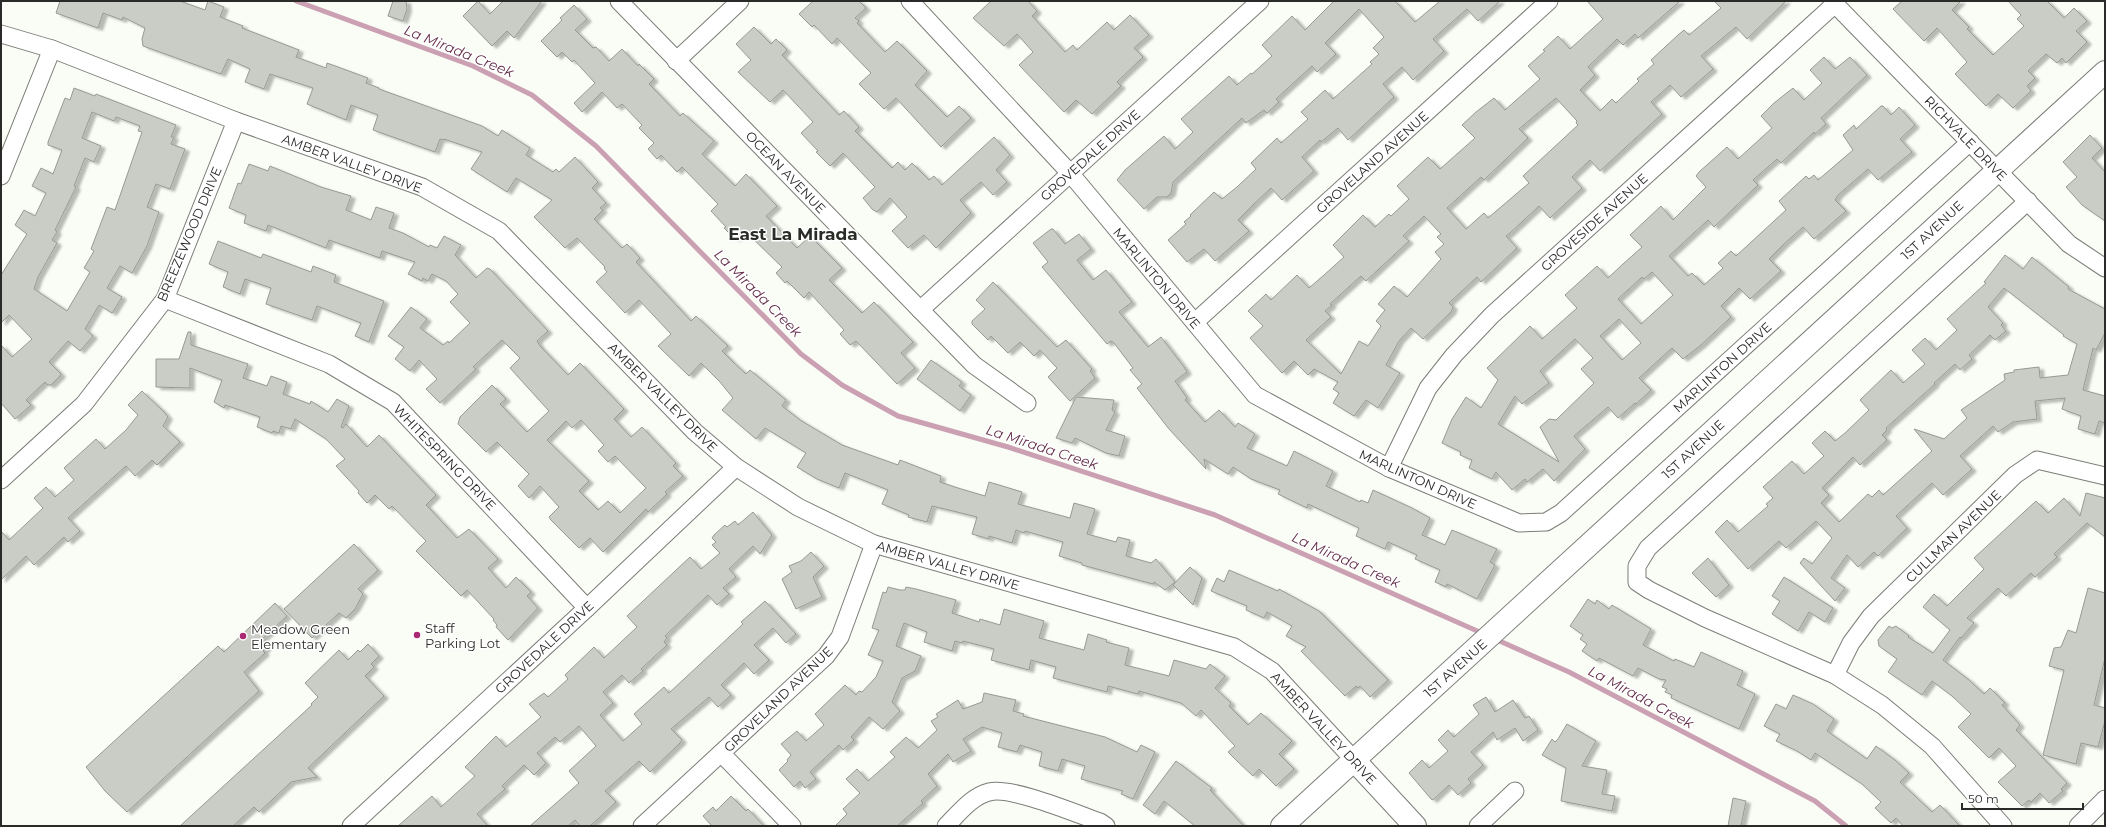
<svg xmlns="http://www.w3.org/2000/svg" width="2106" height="827" viewBox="0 0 2106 827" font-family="Montserrat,sans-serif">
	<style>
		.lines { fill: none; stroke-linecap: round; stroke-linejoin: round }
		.stream { stroke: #caa0b2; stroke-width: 5 }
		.building { fill: #caccc6; stroke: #979993; fill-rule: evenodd; filter: url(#shadow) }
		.street-casing { stroke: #7b7d78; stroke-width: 19 }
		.secondary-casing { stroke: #7b7d78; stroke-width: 24 }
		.street { stroke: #fff; stroke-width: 17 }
		.secondary { stroke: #fff; stroke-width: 22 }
		.poi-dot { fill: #ab2873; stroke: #fff; stroke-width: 1.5 }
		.labels { text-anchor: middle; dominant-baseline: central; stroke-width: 3; stroke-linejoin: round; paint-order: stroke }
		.street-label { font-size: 13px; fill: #2a2a28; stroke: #fff }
		.poi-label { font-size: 13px; fill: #2a2a28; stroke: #fff; text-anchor: start }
		.water-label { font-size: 14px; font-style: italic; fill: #642e49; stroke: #fff }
		.district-label { font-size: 17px; font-weight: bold; fill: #2a2c27; stroke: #fff }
	</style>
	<defs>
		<filter id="shadow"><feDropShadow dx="4.5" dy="2.5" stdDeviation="1" flood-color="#0004"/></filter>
	</defs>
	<rect width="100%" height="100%" fill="#fafcf6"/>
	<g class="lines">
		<g class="stream">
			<polyline points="296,1 473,66 532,95 596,146 801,354 842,385 898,416 1008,447 1215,515 1484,634"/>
			<polyline points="1495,639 1569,672 1815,801 1846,826"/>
		</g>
	</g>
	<g class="building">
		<polygon points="60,1 180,1 205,10 208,1 224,7 220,17 243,26 242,28 299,50 296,57 326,68 327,63 368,78 366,83 379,88 379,89 482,126 498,136 502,130 530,148 526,155 553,172 556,169 559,172 575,157 598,182 592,188 606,203 600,208 603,210 594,219 622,248 627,244 640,258 636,262 691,321 696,316 728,346 722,351 734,363 746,374 750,370 786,400 782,406 800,420 842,445 898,465 900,460 941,476 940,482 958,488 985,496 989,482 1022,492 1018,504 1070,518 1074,503 1095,509 1087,534 1116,542 1118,537 1130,540 1126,556 1151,563 1156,559 1175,582 1165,590 1154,582 1153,584 1082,565 1082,563 1059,556 1063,542 1025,531 1024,533 1016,530 1012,543 989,536 989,539 972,534 977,517 953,511 932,506 927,522 908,517 909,515 882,504 888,490 845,473 839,488 817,479 797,467 806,453 765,428 756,439 722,410 733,398 720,382 701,363 689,376 658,346 671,334 639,300 625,313 596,282 607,272 604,268 605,267 577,238 565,248 534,217 552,200 516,178 507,192 471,169 482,152 444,139 444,140 440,139 435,152 373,130 378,115 351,105 346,120 307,104 313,88 270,74 264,89 245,82 250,69 228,59 221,74 143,46 142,39 145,28 123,17 122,20 103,13 98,28 56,13"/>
		<polygon points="393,1 406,1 407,9 403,21 388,16"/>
		<polygon points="478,1 490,14 503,1 542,1 514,38 507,31 492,46 463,16"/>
		<polygon points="813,1 859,1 866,8 855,18 859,21 857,23 885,52 897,41 927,71 915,85 947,117 959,106 971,118 941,147 896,98 884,109 859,84 871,73 837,38 832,44 814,25 812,27 799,14"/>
		<polygon points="991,1 1028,1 1037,11 1032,16 1065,52 1073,45 1077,50 1107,22 1114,30 1130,15 1149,35 1134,48 1143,57 1117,82 1121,86 1092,114 1076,100 1064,112 1019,65 1033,52 1017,34 1004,46 973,18"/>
		<polygon points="1334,1 1395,1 1415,22 1440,1 1500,1 1478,21 1467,9 1443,30 1433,39 1444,51 1413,80 1402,67 1383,84 1394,97 1348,140 1338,128 1321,142 1320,140 1302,157 1314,171 1282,200 1271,188 1255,203 1238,220 1249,231 1215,261 1204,249 1187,262 1168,240 1186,224 1184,222 1191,216 1190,215 1214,192 1222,199 1237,187 1256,169 1251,163 1277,138 1281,143 1308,119 1301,112 1325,90 1333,99 1372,64 1370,62 1379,54 1373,48 1384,37 1359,9 1325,43 1336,54 1317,72 1312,66 1276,99 1279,102 1267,113 1264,110 1246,123 1242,118 1173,182 1171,193 1167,197 1157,197 1144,209 1117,180 1125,170 1164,136 1175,149 1193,132 1181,119 1229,76 1237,85 1251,73 1252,74 1272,56 1262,45 1292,16 1305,30"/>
		<path d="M1587,1H1680L1638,38L1635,34L1623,45L1617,39L1588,67L1595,75L1580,90L1600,111L1612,99L1616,103L1639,81L1637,79L1654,64L1651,60L1678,35L1684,30L1689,35L1721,8L1714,1H1786L1747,39L1736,27L1701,56L1713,69L1681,97L1670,85L1651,102L1662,114L1600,171L1590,160L1572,177L1582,188L1550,218L1539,206L1510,233L1506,236L1517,248L1481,282L1477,277L1449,303L1453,307L1451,312L1423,339L1411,328L1399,341L1386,365L1400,373L1378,408L1366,400L1354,416L1333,403L1339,393L1333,389L1338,382L1314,369L1308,375L1294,361L1282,373L1250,338L1263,326L1248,311L1266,294L1271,300L1297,275L1309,288L1324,275L1344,257L1333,245L1363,215L1375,227L1389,214L1391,216L1409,199L1397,186L1428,157L1440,169L1475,138L1462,125L1476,112L1494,98L1505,110L1540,79L1528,66L1545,51L1543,50L1558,36L1570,49L1603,19ZM1556,98L1577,121L1576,123L1578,125L1523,176L1529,183L1488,218L1484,213L1466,229L1447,208L1481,177L1484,180L1528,138L1519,129ZM1424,216L1441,234L1437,237L1444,244L1435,252L1441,259L1407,297L1394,286L1378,304L1385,310L1376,321L1381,326L1368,346L1359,341L1341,374L1306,340L1331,317L1325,311L1332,305L1330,304L1361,276L1366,281L1409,241L1403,236Z"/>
		<polygon points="1902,1 1961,1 1952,10 1969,27 1967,29 1993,55 2024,26 2017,19 2021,15 2008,1 2047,1 2064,18 2074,8 2087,21 2076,31 2087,42 2066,63 2062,58 2057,63 2046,54 2028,71 2035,78 2027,86 2031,91 2013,108 1998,94 1986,106 1955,74 1967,62 1937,28 1924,41 1893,9"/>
		<polygon points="574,5 587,19 575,30 593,48 596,47 609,61 622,49 638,66 639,64 654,79 649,84 680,116 683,113 714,141 702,154 735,186 746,174 777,206 766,216 797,248 810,236 842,268 829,280 862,313 874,302 913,342 901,353 915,368 897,384 856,341 850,345 840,334 844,330 809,292 804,298 787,281 785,283 776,273 782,267 744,230 735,239 724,228 726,227 711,211 718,204 682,167 677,172 661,155 657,159 648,149 654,143 639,128 642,125 622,104 617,108 602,92 582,112 574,103 595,83 574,60 572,62 562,52 557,57 541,41 562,20 560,18"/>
		<polygon points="754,27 771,44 776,39 787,50 782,55 839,115 844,111 859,127 855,131 892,168 898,162 905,170 912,163 929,180 934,176 942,185 994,137 1010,155 996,170 1007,182 993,195 981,182 960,200 971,213 936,248 924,235 908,248 892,231 907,217 890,198 877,212 872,209 863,198 875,187 843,153 830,166 816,152 818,151 801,133 813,122 783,90 770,102 738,72 751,60 736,44"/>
		<path d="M1824,57L1835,69L1850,57L1867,75L1821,118L1826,124L1815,134L1814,132L1781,163L1777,159L1753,180L1758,185L1714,227L1708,220L1669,256L1688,276L1692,273L1704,285L1723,268L1718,263L1731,251L1736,256L1786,210L1779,201L1806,176L1809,179L1814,175L1818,180L1853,150L1843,135L1854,125L1856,129L1881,106H1883L1891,115L1899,107L1915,125L1900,139L1912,152L1878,180L1868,169L1838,195L1835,200L1846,211L1814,239L1803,227L1784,244L1769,259L1781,271L1750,299L1739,288L1721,306L1731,317L1701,345L1683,359L1672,348L1639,378L1651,390L1636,404L1635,403L1618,418L1608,407L1574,436L1585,449L1554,481L1543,469L1527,482L1525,479L1512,490L1496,472L1492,479L1469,468L1472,460L1460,455L1461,452L1442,443L1452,419L1466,397L1481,408L1498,380L1487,368L1530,326L1542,339L1577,308L1565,295L1597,266L1608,278L1623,264L1642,247L1630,235L1661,206L1673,220L1706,187L1696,176L1699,172L1727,147L1738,159L1772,128L1761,116L1774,103L1793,88L1804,100L1822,83L1810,70ZM1652,272L1673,295L1641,324L1618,299L1642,277L1644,279ZM1619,319L1641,343L1622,360L1600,336ZM1575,339L1593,358L1581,369L1594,383L1556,420L1549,419L1540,427L1559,462L1498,424L1515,396L1522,404L1549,383L1540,371Z"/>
		<path d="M74,88L95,96L96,94L176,125L171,137H174L171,144L185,149L170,189L156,184L147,207L159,212L147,246L132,273L120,266L107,288L122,297L114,310L112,313L99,305L85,329L93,336L80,351L68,341L49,362L61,374L60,376L51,385H48L45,382L26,400L31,405L15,419L1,403V345L12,357L32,339L9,315L1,323V275L27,234L15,225L24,210L35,216L46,193L32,186L41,168L53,174L62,150L48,145V142L65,98L70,100ZM92,112L114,121L116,117L140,126L138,131L142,132L115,210L107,207L91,249L94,251L84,268L90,272L67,311L34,289L38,277L57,243L52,240L57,232L55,230L76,187L74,186L85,158L94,162L101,146L82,138Z"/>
		<polygon points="2090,135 2102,148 2092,158 2105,172 2105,221 2082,205 2066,187 2077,177 2063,162"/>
		<path d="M249,164L268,171L270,166L321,187L351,196L346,210L371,220L376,207L394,213L389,228L403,233L429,247L430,245L437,248L444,236L461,245L455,255L476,278L487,268L490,269L548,331L537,341L540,346L568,375L580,363L624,409L614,419L631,437L642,427L676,463L673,466L683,476L665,492L667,494L648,512L646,509L603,552L590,538L579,548L551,520L549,517L559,507L540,486L529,498L518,486L529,474L497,442L486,452L458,424L460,417L492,385L506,399L500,404L527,432L549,411L510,368L520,358L502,340L473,367L476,369L440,403L426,389L437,379L419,360L410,371L395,359L404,347L388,336L411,307L427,319L420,328L443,345L448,341L449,343L470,323L450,302L458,294L446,281L432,274L428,281L423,278L422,281L408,274L415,262L382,251L380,258L329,240L326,248L268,225L266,231L244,223L246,215L229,208L238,183L241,184ZM581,420L604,445L598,451L608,462L615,456L646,488L620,513L608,501L598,510L579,491L589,481L547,440L566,421L572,428Z"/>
		<polygon points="1051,229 1053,229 1065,244 1079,234 1091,249 1077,260 1093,280 1106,270 1132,302 1119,312 1148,347 1161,337 1184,367 1187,372 1175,381 1187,398 1185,400 1205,422 1219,410 1235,427 1238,423 1255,434 1247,448 1287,466 1294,451 1333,471 1326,486 1360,502 1361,500 1368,503 1373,490 1412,508 1430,518 1422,535 1445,545 1452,530 1497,549 1490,562 1495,565 1477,599 1447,584 1446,587 1435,582 1440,570 1415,559 1417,555 1388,542 1385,549 1356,536 1359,528 1308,504 1307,508 1278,494 1280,490 1251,479 1233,467 1228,474 1204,459 1206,469 1169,429 1137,388 1142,384 1130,370 1133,368 1114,343 1111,341 1107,344 1042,267 1048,262 1033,243"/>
		<polygon points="218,241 261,258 263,254 311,272 313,266 336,275 334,282 384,301 369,342 355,336 361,323 317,306 312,320 266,304 271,288 245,279 240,294 223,287 228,272 209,264"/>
		<path d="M2005,255L2023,269L2032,257L2069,287L2068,289L2105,309V333L2096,350L2093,348L2083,390L2105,396V423L2099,421L2095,434L2078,429L2081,416L2062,409L2065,398L2035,401L2037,419L2013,422L1998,432L1993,426L1960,456L1972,469L1943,495L1932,483L1896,516L1907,528L1878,556L1874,552L1858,567L1847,555L1831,578L1845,588L1835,601L1800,563L1804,558L1812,564L1832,538L1816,521L1786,548L1779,541L1748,569L1715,532L1727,520L1738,532L1768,506L1766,504L1773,498L1763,487L1792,461L1804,474L1824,456L1812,443L1825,431L1835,441L1845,433L1869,410L1860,400L1891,370L1903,383L1925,364L1912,350L1925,338L1936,350L1957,330L1947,319L1986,283L1984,282ZM2004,288L2064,335L2063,336L2077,344L2068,375L2040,378L2039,367L2014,370V372L2004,374L2005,380L1961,410L1967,418L1944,439L1914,429L1932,451L1883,495L1879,490L1872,497L1868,494L1839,522L1821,503L1829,495L1822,488L1853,457L1860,465L1887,440L1882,435L1887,430L1886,428L1935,384L1934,383L1955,364L1960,370L1972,359L1969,355L1990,335L1995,340L2006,331L2001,325L2003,323L1988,307Z"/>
		<polygon points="993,282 1057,347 1066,340 1092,369 1090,371 1095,378 1070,401 1048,377 1057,368 1040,350 1034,356 1020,342 1008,353 991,336 988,340 972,324 972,321 985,309 976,300"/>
		<polygon points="188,332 191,332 191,345 248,364 243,378 267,386 271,376 287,382 283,394 310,404 311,401 328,412 337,399 349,406 341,427 343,428 346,424 367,447 379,435 436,495 426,505 431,510 457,538 469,529 498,559 488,568 506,588 516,577 531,592 527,596 538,608 508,640 496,627 497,625 493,620 494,619 467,590 461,596 416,551 426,541 392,506 389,509 375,495 367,503 358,493 359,491 336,466 345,459 326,439 295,419 291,429 281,426 279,433 273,431 272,433 257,427 260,417 225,405 224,408 214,402 222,380 190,368 190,388 156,387 156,359 179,359"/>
		<polygon points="931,360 962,382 959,386 971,395 960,411 917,379"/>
		<polygon points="142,391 164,412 168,417 163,426 180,442 157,465 152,460 135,476 126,466 68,518 80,531 68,542 64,537 34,565 26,556 1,580 1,531 9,540 43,508 34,498 46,487 55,497 74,480 64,468 96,439 105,449 126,430 138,415 128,405"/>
		<polygon points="1076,397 1114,400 1112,410 1115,412 1106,430 1125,436 1119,456 1106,453 1075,438 1072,443 1056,438"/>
		<polygon points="2086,493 2105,498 2105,537 2087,523 2054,554 2057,557 2035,577 2031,573 2006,596 1998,588 1967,618 1974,623 1961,638 1960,637 1943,660 1969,680 1984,694 1990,688 2005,703 2002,705 2020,725 2016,730 2067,783 2061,789 2063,791 2049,803 2040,793 2031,802 2029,800 2022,806 1998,782 2016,766 1999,748 1989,758 1958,727 1971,714 1952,696 1932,681 1922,695 1888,672 1897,659 1879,646 1878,640 1889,626 1892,628 1896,626 1909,636 1908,637 1933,653 1950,630 1923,607 1934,594 1947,606 1984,569 1974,558 2036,501 2048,513 2064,498 2080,516"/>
		<polygon points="753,512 772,535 760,554 753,546 729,569 736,577 723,588 729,594 717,605 708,595 665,636 667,638 664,642 667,645 641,669 643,671 629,683 622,675 603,692 613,703 600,715 623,741 642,724 634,714 664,687 669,693 743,624 741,622 765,601 796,634 786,643 773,628 754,645 769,660 754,674 744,663 721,685 731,695 718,707 709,697 671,729 682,740 680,743 650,772 639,761 605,791 616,802 599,818 590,826 580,826 575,820 568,826 530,826 579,783 569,771 596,746 579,726 560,742 555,737 537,753 546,763 534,775 524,765 502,786 505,789 477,814 488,826 398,826 432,796 441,807 475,776 465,767 496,736 506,747 541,717 529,704 544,693 548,697 568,679 565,675 594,647 604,658 637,627 627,616 690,557 701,569 720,553 712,545 716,542 712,538 714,535 725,525 727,527 735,521 738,525"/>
		<polygon points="354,544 378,570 358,589 363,594 355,609 346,618 339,613 312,638 284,609"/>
		<polygon points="811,552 824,566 813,577 822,597 796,609 782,579 792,572 789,566 801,561"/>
		<polygon points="1708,558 1729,585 1716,597 1692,573"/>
		<polygon points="1190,567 1202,578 1193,605 1173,585"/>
		<polygon points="1229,570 1278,591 1279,589 1319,611 1388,680 1370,697 1360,686 1358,688 1356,686 1345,696 1301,651 1306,647 1286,636 1292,626 1267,612 1264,618 1246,610 1247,606 1211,591 1217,578 1224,582"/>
		<polygon points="1784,577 1833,608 1825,622 1809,612 1798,631 1772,614 1780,601 1772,596"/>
		<polygon points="888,587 900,590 905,590 906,587 916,589 956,600 952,613 979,622 980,619 1000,625 1004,609 1044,621 1039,638 1084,650 1088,634 1107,640 1106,642 1129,648 1125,665 1169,676 1174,660 1206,669 1210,664 1225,676 1215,688 1231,703 1229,706 1248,725 1261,713 1292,741 1279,754 1294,769 1276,786 1259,769 1253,776 1237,761 1228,752 1235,746 1201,710 1196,716 1181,703 1139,691 1138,694 1108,686 1107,692 1053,678 1056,667 1031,660 1029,670 991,660 994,649 963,641 962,643 955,641 952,651 924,642 927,632 904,623 896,646 921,656 915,671 902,678 892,702 900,711 883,729 869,717 851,737 854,740 843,750 839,745 810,772 816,779 805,788 800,781 794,787 779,770 788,761 787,760 791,755 781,744 797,731 806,741 824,725 815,714 845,685 856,695 859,691 862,692 876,677 883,661 868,655 879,630 872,628 883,592 886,593"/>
		<polygon points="2088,588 2105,593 2105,658 2094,705 2105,708 2105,721 2098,747 2081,743 2076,764 2043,755 2064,670 2049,666 2054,648 2061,647 2068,630 2076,633"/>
		<polygon points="1588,599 1595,604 1597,600 1609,609 1612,605 1651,629 1643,645 1674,661 1675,659 1694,667 1701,652 1743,671 1737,685 1755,694 1739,729 1671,698 1672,695 1665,692 1667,689 1662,687 1666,680 1659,679 1638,668 1633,676 1599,658 1597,661 1582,651 1587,644 1580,639 1583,635 1570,626"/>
		<polygon points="275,603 287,616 260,641 267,647 263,651 265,653 244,672 259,691 127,812 105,791 86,767 218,646 224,652"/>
		<polygon points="368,644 379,656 371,664 374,667 365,676 384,696 308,768 317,777 291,782 259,812 254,807 233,826 180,826 312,705 311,704 318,697 305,683 339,650 348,660 358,650 360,652"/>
		<polygon points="984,693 1016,700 1013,711 1024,714 1023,716 1105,737 1137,752 1141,745 1155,752 1133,799 1121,794 1123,791 1081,779 1085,766 1062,759 1058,771 1039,766 1042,752 1020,745 1017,752 998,747 1002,733 982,727 963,739 971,751 953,762 948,754 928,774 937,786 921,801 923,803 897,826 835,826 847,814 843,809 860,793 846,779 857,769 868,781 895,757 890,752 906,737 918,748 937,730 931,721 938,717 936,714 958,700 963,709 982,702"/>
		<polygon points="1793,695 1813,704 1834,719 1827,731 1867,759 1876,746 1895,760 1909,773 1900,782 1932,812 1940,805 1960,826 1903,826 1896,818 1891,823 1875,808 1881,802 1862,784 1815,753 1811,760 1797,751 1776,741 1780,734 1764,726 1776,704 1786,709"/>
		<polygon points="1486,697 1495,712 1513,700 1525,718 1529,716 1538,730 1523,741 1515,728 1497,740 1493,732 1471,752 1483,765 1468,779 1471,783 1458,795 1449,785 1433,800 1431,799 1409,773 1422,760 1429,768 1448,751 1438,740 1448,730 1454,737 1479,714 1473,705"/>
		<polygon points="1567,724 1596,741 1582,766 1607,770 1602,794 1615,796 1612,811 1561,801 1566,768 1542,755 1552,739 1555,742 1558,739"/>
		<polygon points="1176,761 1212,788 1210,790 1244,826 1195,826 1164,801 1155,814 1143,805"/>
		<polygon points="731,796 746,811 748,809 764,826 712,826 703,816 713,807 716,811"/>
		<polygon points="1733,798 1746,801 1741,826 1728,826"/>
	</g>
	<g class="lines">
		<defs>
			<g id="street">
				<polyline points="619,1 974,365 1027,403"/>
				<polyline points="910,1 1070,173 1255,395 1389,468 1519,523 1546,522 1561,513 1970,142"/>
				<polyline points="1832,1 2069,244 2105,268"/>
				<polyline points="1,34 52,49 236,121 422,187 499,231 695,432 736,467 798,507 874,544 1234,647 1272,671 1354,760"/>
				<polyline points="676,61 740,1"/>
				<polyline points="1,176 52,49"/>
				<polyline points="165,299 329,364 393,402 587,608"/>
				<polyline points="920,310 1260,1"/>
				<polyline points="1195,322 1549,1"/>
				<polyline points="1389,468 1428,388 1454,355 1492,315 1835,4"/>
				<polyline points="1,480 84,404 165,299 236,121"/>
				<polyline points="1835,675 1851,643 1871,616 2015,475 2037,460 2105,476"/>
				<polyline points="721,753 792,826"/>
				<polyline points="351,826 587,608 736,467"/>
				<polyline points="642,826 826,656 840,637 874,544"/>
				<path d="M946,826C958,814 972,796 989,792C1011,786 1077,814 1100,822L1106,826"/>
				<polyline points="1478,826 1515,791"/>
				<polyline points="2003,826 1932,746 1882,705 1835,675 1705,618 1649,590 1637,582 1637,566 1648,548 2028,201"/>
				<polyline points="2078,826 2105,799"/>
			</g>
			<g id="secondary">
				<polyline points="1354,760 1415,826"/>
				<polyline points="1282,826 2105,72"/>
			</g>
		</defs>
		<use href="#street" class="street-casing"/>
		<use href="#secondary" class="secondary-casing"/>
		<use href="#street" class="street"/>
		<use href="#secondary" class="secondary"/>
	</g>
	<g class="poi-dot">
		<circle cx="417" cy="635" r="4"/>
		<circle cx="243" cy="636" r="4"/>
	</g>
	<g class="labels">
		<g class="street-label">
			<text transform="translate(1966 138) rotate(46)">RICHVALE DRIVE</text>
			<text transform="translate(1090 155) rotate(-42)">GROVEDALE DRIVE</text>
			<text transform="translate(1372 162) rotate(-42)">GROVELAND AVENUE</text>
			<text transform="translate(352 163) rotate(20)">AMBER VALLEY DRIVE</text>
			<text transform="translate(786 172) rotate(46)">OCEAN AVENUE</text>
			<text transform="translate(1594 222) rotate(-42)">GROVESIDE AVENUE</text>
			<text transform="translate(1932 230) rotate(-43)">1ST AVENUE</text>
			<text transform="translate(189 234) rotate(-67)">BREEZEWOOD DRIVE</text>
			<text transform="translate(1157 278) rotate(50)">MARLINTON DRIVE</text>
			<text transform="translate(1722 367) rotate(-42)">MARLINTON DRIVE</text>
			<text transform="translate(663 397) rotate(45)">AMBER VALLEY DRIVE</text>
			<text transform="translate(1693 449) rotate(-43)">1ST AVENUE</text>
			<text transform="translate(445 457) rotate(46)">WHITESPRING DRIVE</text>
			<text transform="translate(1418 479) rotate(24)">MARLINTON DRIVE</text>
			<text transform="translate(1953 536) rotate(-44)">CULLMAN AVENUE</text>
			<text transform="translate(948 565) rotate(16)">AMBER VALLEY DRIVE</text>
			<text transform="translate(544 647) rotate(-43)">GROVEDALE DRIVE</text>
			<text transform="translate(1455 668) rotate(-42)">1ST AVENUE</text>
			<text transform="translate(778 699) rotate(-44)">GROVELAND AVENUE</text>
			<text transform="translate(1324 728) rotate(47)">AMBER VALLEY DRIVE</text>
		</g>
		<g class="poi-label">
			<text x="425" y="628">Staff<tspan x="425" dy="15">Parking Lot</tspan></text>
			<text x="251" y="629">Meadow Green<tspan x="251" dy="15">Elementary</tspan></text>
		</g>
		<g class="water-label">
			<text transform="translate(459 51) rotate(22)">La Mirada Creek</text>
			<text transform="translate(758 293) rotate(45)">La Mirada Creek</text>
			<text transform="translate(1042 447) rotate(18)">La Mirada Creek</text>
			<text transform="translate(1346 560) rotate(24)">La Mirada Creek</text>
			<text transform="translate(1641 697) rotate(28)">La Mirada Creek</text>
		</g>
		<g class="district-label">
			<text x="793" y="234">East La Mirada</text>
		</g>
	</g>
	<rect width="2106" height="827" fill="none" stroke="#2a2a28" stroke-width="4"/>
	<path d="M1962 803v6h121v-6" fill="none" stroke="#2a2a28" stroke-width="2"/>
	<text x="1968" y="803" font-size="12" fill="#2a2a28" stroke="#ffffff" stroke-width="3" paint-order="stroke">50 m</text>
</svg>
